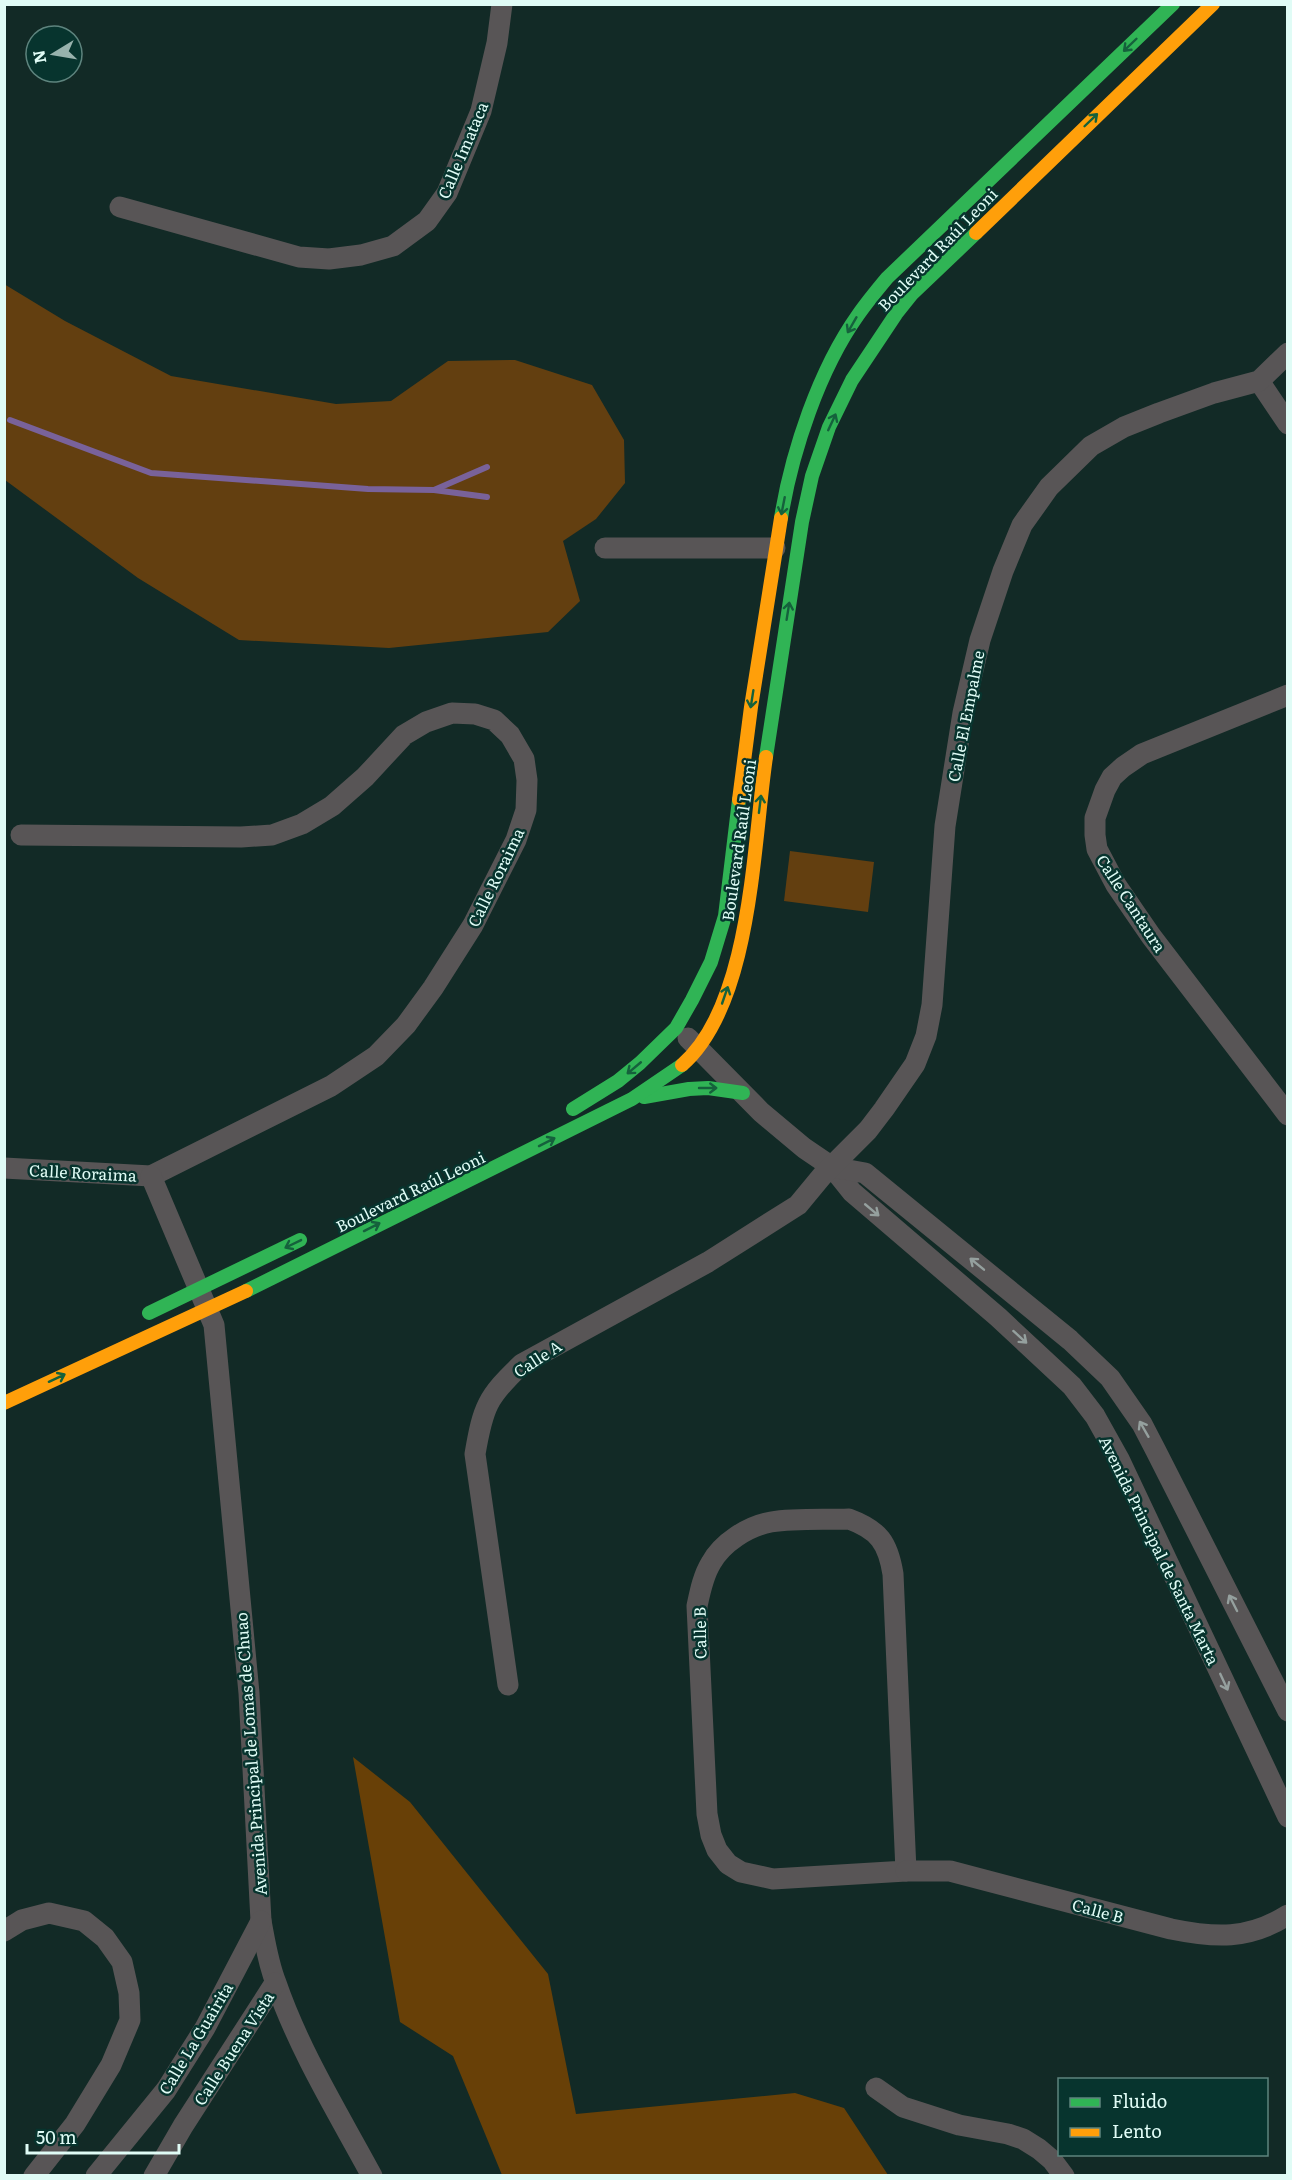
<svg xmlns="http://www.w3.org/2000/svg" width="1292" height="2180" viewBox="0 0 1292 2180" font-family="Literata,serif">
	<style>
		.green { fill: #633f10 }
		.forest { fill: #684007 }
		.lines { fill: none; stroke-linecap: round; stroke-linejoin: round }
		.stream { stroke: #79629a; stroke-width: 6 }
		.street { stroke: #585556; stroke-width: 21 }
		.fast { stroke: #30b455; stroke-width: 14 }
		.slow { stroke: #ff9f0a; stroke-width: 14 }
		.oneway { stroke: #15613c }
		.oneway2 { stroke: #95a09e }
		.labels { text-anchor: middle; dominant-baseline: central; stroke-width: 5; stroke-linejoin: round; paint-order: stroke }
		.street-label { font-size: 16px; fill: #e0fcf6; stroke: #07342e }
	</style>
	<rect width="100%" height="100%" fill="#122a26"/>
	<g class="green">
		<polygon points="4,284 65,321 171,376 336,404 391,401 448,361 515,360 592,385 624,440 625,483 596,519 563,541 580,601 548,632 389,648 239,640 138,578 5,480"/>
		<polygon points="790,851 874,862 868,912 784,901"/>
	</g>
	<polygon class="forest" points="353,1757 410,1802 548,1974 576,2114 795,2093 844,2108 888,2175 502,2175 453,2056 400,2022"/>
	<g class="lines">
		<g class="stream">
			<polyline points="10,420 151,473 368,489 434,490 487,497"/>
			<polyline points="434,490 487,467"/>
		</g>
		<g class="street">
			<polyline points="120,207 299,257 329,259 361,255 393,246 427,221 447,193 481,111 497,43 502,4"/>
			<polyline points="1259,381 1288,424"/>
			<polyline points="605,548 775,548"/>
			<polyline points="1288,695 1142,754 1123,767 1112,777 1105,790 1095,818 1095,835 1097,849 1116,885 1151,936 1288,1115"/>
			<polyline points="688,1038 761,1112 804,1148 832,1167 852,1192 998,1317 1072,1386 1095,1416 1119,1459 1288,1817"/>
			<polyline points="832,1167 865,1173 1070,1340 1110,1378 1142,1424 1156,1451 1288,1711"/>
			<polyline points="4,1168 151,1176 331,1086 376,1056 406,1025 433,988 473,925 516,840 526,810 527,780 524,759 510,735 494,720 475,714 452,713 426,722 404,735 365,777 332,806 302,824 272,835 241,837 21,835"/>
			<path d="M151,1176L214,1325L249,1693L261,1921C265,1942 268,1963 276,1983C299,2050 338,2113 372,2176"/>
			<path d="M849,1519C879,1530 888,1543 893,1574L906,1871L773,1879L741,1872L728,1864L717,1850L711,1835L707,1814L697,1606C700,1592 703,1576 711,1563C722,1543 748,1526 771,1522C796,1518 823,1520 849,1519Z"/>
			<path d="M508,1685L475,1454C483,1407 487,1397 522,1364L708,1262L798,1205L822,1176L868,1130L884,1109L915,1064L926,1036L932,1005L945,826L963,713L980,640L1003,571L1022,525L1049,487L1091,446L1124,427L1159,413L1214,393L1259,381L1288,353"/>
			<path d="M906,1871H950L1171,1929C1215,1938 1248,1940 1288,1915"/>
			<polyline points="4,1931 22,1920 49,1913 84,1921 105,1938 122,1962 129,1993 130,2020 111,2065 75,2124 34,2176"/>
			<polyline points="876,2088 903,2107 959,2125 1008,2134 1023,2139 1039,2149 1052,2160 1064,2176"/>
			<polyline points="96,2176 166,2090 205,2028 261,1921"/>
			<polyline points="154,2176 183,2126 275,1983"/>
		</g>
		<g class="fast">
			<path d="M781,518C792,451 819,370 858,315C867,302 877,290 887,278L1173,4"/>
			<polyline points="766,757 802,522 812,476 829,427 852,380 896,314 912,294 976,233"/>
			<polyline points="644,1097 689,1089 708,1088 743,1093"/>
			<polyline points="573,1109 618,1081 640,1063 676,1028 692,1000 711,962 725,916 739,800"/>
			<polyline points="246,1291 632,1099 682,1065"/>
			<polyline points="149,1313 300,1240"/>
		</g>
		<g class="slow">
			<polyline points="976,233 1213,4"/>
			<polyline points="739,800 751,707 781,518"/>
			<path d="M682,1065C752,1004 753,844 766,757"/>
			<polyline points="4,1403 246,1291"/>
		</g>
	</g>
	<defs><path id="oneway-shaft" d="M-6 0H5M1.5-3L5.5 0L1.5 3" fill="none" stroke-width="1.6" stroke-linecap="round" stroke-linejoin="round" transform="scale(1.5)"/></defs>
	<g class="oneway">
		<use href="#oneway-shaft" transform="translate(1130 45) rotate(136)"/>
		<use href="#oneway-shaft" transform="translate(1091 120) rotate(-44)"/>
		<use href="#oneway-shaft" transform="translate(852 325) rotate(120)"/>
		<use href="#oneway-shaft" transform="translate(832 422) rotate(-65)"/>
		<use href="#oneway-shaft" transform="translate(783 506) rotate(101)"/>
		<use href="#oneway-shaft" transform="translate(788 611) rotate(-81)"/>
		<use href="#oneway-shaft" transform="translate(752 699) rotate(99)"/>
		<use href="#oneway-shaft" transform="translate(760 804) rotate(-83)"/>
		<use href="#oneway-shaft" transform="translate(725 995) rotate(-71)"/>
		<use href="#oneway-shaft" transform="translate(634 1068) rotate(140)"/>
		<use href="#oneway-shaft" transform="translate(708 1088)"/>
		<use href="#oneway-shaft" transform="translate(547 1142) rotate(-27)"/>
		<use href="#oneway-shaft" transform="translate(372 1227) rotate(-27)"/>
		<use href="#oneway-shaft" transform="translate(293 1244) rotate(154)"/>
		<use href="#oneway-shaft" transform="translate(57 1378) rotate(-25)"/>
	</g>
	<g class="oneway2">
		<use href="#oneway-shaft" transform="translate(872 1210) rotate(40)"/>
		<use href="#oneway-shaft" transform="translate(977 1264) rotate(-141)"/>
		<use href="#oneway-shaft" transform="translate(1020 1337) rotate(42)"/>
		<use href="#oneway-shaft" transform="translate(1144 1429) rotate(-120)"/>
		<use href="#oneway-shaft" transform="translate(1233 1603) rotate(-117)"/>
		<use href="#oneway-shaft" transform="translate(1224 1682) rotate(65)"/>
	</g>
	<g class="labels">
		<g class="street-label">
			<text transform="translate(462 150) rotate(-67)">Calle Imataca</text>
			<text transform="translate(937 249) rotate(-46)">Boulevard Raúl Leoni</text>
			<text transform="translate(965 716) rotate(-79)">Calle El Empalme</text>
			<text transform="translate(738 840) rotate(-82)">Boulevard Raúl Leoni</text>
			<text transform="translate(495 877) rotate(-64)">Calle Roraima</text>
			<text transform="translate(1132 903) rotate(57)">Calle Cantaura</text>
			<text transform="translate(83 1172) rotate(3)">Calle Roraima</text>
			<text transform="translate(410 1191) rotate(-26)">Boulevard Raúl Leoni</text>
			<text transform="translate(537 1358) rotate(-33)">Calle A</text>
			<text transform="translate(1160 1550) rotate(64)">Avenida Principal de Santa Marta</text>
			<text transform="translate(699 1633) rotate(-91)">Calle B</text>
			<text transform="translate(250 1754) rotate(-94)">Avenida Principal de Lomas de Chuao</text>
			<text transform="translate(1098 1910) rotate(15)">Calle B</text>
			<text transform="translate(195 2038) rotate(-59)">Calle La Guairita</text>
			<text transform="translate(233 2048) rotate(-57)">Calle Buena Vista</text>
		</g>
	</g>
	<rect width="1292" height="2180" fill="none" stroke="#e0fcf6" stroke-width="12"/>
	<rect x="1058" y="2078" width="210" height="78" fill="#07342e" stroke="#5e847e" stroke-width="1.5"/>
	<rect x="1070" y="2098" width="30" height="9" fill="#30b455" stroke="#5e847e" stroke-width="1.5"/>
	<text x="1112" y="2108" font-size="18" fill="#e0fcf6">Fluido</text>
	<rect x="1070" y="2128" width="30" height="9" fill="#ff9f0a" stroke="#5e847e" stroke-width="1.5"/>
	<text x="1112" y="2138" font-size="18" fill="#e0fcf6">Lento</text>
	<g transform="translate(54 54) rotate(259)"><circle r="28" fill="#07342e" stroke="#5e847e" stroke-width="1.5"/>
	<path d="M0-4.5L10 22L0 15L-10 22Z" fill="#98b2ad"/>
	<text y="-9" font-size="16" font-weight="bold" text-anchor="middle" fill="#e0fcf6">N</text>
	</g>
	<path d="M27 2144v9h152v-9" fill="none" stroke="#e0fcf6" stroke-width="3"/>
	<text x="36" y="2144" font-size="18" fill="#e0fcf6" stroke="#07342e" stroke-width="4.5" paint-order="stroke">50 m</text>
</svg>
